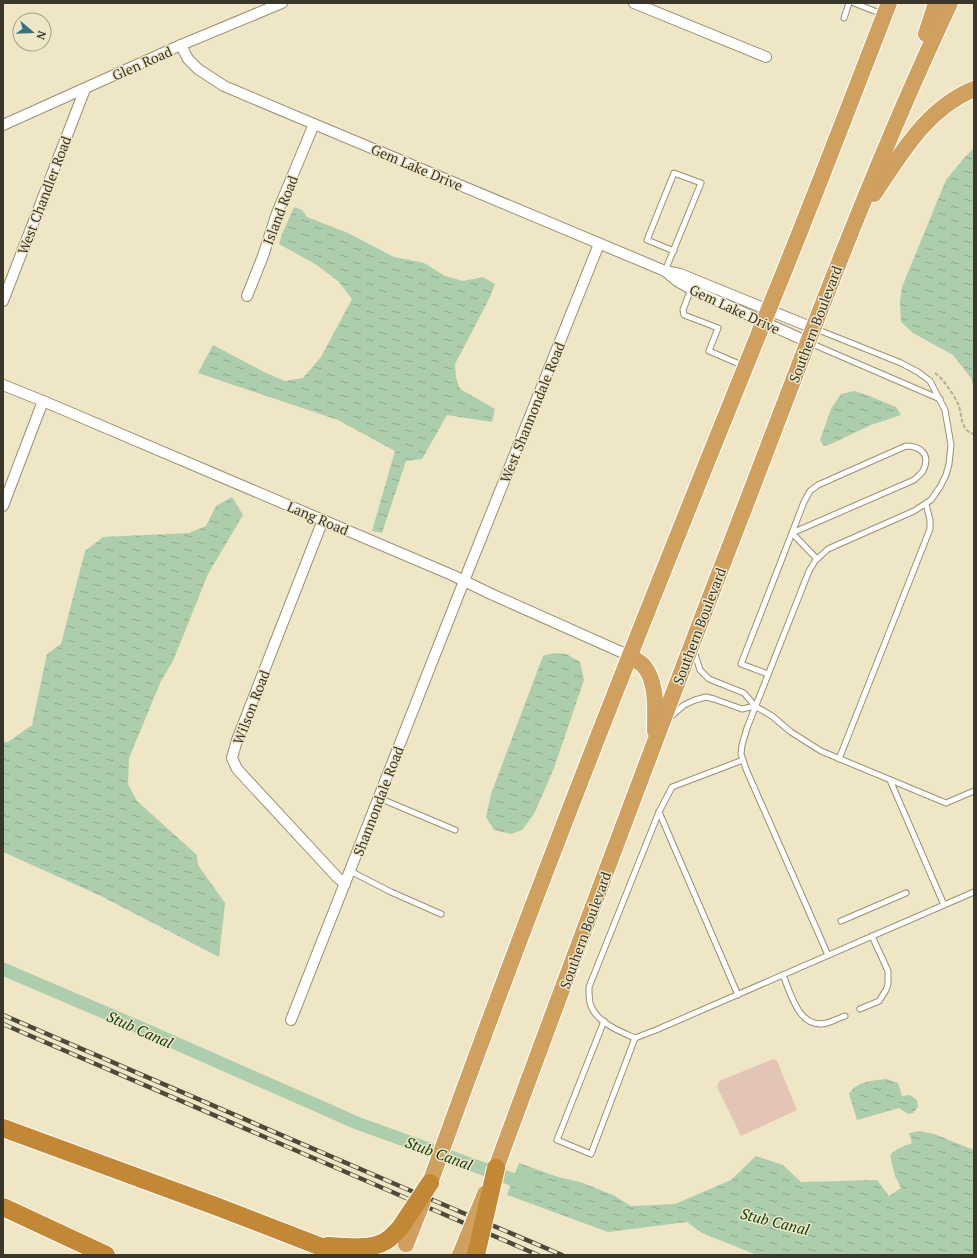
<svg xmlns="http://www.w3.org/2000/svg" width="977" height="1258" viewBox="0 0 977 1258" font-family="'PT Serif',serif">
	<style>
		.green { fill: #e3c5b6 }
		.water { fill: url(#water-ripples) }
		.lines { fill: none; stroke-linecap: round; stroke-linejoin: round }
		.canal { stroke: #adceac; stroke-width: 13 }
		.service-casing { stroke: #989172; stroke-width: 7 }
		.minor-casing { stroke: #989172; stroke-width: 12 }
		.trunk-casing { stroke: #fff; stroke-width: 18 }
		.motorway-casing { stroke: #fff; stroke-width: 20 }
		.path { stroke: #b6af95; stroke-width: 2; stroke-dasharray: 4 2; stroke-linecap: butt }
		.service { stroke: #fff; stroke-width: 5 }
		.minor { stroke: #fff; stroke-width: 10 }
		.trunk { stroke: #cfa05e; stroke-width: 16 }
		.motorway { stroke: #c38835; stroke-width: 18 }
		.rail-casing { stroke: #4d493a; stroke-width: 4.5 }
		.rail { stroke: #eee6c5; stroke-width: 3; stroke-dasharray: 9; stroke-linecap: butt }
		.trunk-bridge-casing { stroke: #fff; stroke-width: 18; stroke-linecap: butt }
		.motorway-bridge-casing { stroke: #fff; stroke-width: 20; stroke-linecap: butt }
		.trunk-bridge { stroke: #cfa05e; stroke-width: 16 }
		.motorway-bridge { stroke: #c38835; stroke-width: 18 }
		.labels { text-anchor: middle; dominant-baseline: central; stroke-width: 3; stroke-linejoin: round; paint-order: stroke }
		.street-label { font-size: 14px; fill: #3a362a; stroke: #eee6c5 }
		.water-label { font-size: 15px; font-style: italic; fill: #114014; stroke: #eee6c5 }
	</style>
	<defs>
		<pattern id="water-ripples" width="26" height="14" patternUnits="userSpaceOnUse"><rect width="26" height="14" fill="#adceac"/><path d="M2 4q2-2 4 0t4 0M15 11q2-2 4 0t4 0" fill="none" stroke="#8ea88c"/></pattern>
	</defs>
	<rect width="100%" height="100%" fill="#eee6c5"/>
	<polygon class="green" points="773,1059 777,1061 797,1110 741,1136 717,1087 719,1081"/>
	<g class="water">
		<polygon points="974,148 974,389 971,378 953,355 913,333 901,322 900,302 902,287 946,180 965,157"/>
		<polygon points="294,207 302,210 307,217 348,233 394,257 424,263 445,276 463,281 483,277 495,284 490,297 455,364 456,377 460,389 495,409 492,422 447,415 422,459 406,461 382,533 372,531 395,451 338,420 198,373 213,345 264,372 285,381 303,378 321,357 352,299 338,281 315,264 279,244 282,234"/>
		<polygon points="854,391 867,395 896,407 901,415 871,425 831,444 824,446 820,440 831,409 841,394"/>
		<polygon points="232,497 243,515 208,574 173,661 161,681 129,758 128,784 137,801 197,855 198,865 225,903 219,957 101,896 3,852 3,742 8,742 32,725 47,654 61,644 85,551 103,537 189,533 206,526 216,506"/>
		<polygon points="553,653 566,654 580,662 584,680 554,768 534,814 522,830 511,834 494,830 486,817 491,794 543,656"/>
		<path d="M886,1079L898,1083L902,1096L910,1095L917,1100L918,1107L913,1113L908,1114L899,1108L857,1120L849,1094C857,1081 872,1081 886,1079Z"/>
		<polygon points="920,1131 934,1134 974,1150 974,1255 757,1255 702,1233 687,1222 608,1232 507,1195 519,1163 558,1177 580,1182 613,1195 631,1206 675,1204 731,1180 756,1156 783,1165 801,1182 877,1180 889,1196 901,1188 895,1176 890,1155 897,1149 912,1143 909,1133"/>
	</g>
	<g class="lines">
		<polyline class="canal" points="3,969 148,1031 357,1123 528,1185"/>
		<defs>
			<g id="service">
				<polyline points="854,3 882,14"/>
				<polyline points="844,18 849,3"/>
				<polyline points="665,271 701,183 674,173 647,240 674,251"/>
				<polyline points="691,289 683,310 684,315 718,328 709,351 744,366"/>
				<polyline points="816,329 901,363 918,372 930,381 945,410 951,445 949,464 946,475 940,487 931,500 914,511 828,549 815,561 809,571 747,728 742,745 741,754 746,769 828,955"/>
				<polyline points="810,343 940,399"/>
				<polyline points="694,651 700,670 709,679 744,693 755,706 772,716 791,732 821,751 946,803 974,791"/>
				<path d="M768,674L741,664L804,502L810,491L818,485L906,446C921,446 931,455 923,471C921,474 917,477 914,480L792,533L817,559"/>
				<polyline points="669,718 684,705 695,700 706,697 714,699 742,709 755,706"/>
				<polyline points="839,759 930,529 930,520 926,504"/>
				<path d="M743,760L672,787L659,812L589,987C589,992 589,998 590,1003C595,1022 619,1031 635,1038L656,1030L974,892"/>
				<polyline points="890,780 944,905"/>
				<polyline points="379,798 455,830"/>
				<polyline points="659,812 738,995"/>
				<polyline points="350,871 391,892 441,914"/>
				<polyline points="841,921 906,893"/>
				<path d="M783,975C791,994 799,1030 827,1023C833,1021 839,1018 845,1016"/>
				<polyline points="860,1009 879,1001 886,990 888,984 888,971 872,936"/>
				<polyline points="604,1021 557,1140 591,1154 635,1038"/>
			</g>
			<g id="minor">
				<polyline points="634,3 766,57"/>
				<polyline points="181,45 188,59 198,69 224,86 314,124 665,271 680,274 813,328"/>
				<polyline points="3,125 181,45 282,3"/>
				<polyline points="665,271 677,281 691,289 808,342"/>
				<polyline points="247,296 263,256 277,213 314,124"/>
				<polyline points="3,301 85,89"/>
				<polyline points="3,385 43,401 452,575 491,594 630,656"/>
				<polyline points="3,506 43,401"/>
				<polyline points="323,520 237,740 232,758 237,769 337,877 345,884"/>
				<polyline points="291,1020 464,581 599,244"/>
			</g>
			<g id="trunk">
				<polyline points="926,34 936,3"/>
				<path d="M874,194C902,153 926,109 974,89"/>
				<path d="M630,656C634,659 640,662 643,665C658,682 655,710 655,731"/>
				<path d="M496,1168C580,940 665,712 753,486C815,323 876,160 950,3"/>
				<path d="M430,1183C535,890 651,600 768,311C810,209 849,106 889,3"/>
			</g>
			<g id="motorway">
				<polyline points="3,1128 218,1207 342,1255"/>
				<polyline points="3,1207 106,1255"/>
				<path d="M327,1246C347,1246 374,1252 390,1238"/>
			</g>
		</defs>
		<use href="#service" class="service-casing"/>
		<use href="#minor" class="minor-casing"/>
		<use href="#trunk" class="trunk-casing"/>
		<use href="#motorway" class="motorway-casing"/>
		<path class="path" d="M935,373C944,379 955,397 959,406C962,417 961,431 974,434"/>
		<use href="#service" class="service"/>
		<use href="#minor" class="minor"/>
		<use href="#trunk" class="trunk"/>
		<use href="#motorway" class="motorway"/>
		<defs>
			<g id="rail">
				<polyline points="3,1015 402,1187 562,1255"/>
				<polyline points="3,1024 538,1255"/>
			</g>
		</defs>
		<use href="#rail" class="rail-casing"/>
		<use href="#rail" class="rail"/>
		<defs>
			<g id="trunk-bridge">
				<polyline points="406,1244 423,1201"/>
				<polyline points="460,1255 485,1194"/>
			</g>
			<g id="motorway-bridge">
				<polyline points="390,1238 400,1228 430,1183"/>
				<polyline points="476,1255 496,1168"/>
			</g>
		</defs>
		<use href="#trunk-bridge" class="trunk-bridge-casing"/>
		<use href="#motorway-bridge" class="motorway-bridge-casing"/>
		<use href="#trunk-bridge" class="trunk-bridge"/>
		<use href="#motorway-bridge" class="motorway-bridge"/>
	</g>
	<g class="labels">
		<g class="street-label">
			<text transform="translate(142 63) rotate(-24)">Glen Road</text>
			<text transform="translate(417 167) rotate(23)">Gem Lake Drive</text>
			<text transform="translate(44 195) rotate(-69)">West Chandler Road</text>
			<text transform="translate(280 210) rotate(-69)">Island Road</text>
			<text transform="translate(735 309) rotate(25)">Gem Lake Drive</text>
			<text transform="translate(815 324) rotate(-69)">Southern Boulevard</text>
			<text transform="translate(532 412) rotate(-68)">West Shannondale Road</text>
			<text transform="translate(318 518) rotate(23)">Lang Road</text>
			<text transform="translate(699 626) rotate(-69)">Southern Boulevard</text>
			<text transform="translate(251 707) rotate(-69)">Wilson Road</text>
			<text transform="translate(378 801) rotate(-69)">Shannondale Road</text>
			<text transform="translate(585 930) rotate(-70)">Southern Boulevard</text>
		</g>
		<g class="water-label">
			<text transform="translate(140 1029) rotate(24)">Stub Canal</text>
			<text transform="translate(439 1153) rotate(20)">Stub Canal</text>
			<text transform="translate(775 1221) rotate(14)">Stub Canal</text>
		</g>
	</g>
	<rect width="977" height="1258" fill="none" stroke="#3a362a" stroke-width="8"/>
	<g transform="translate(32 32) rotate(109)"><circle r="19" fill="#eee6c5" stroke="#a6a087"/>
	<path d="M0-3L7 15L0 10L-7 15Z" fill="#317485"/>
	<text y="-6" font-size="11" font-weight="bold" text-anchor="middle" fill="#3a362a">N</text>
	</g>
</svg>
